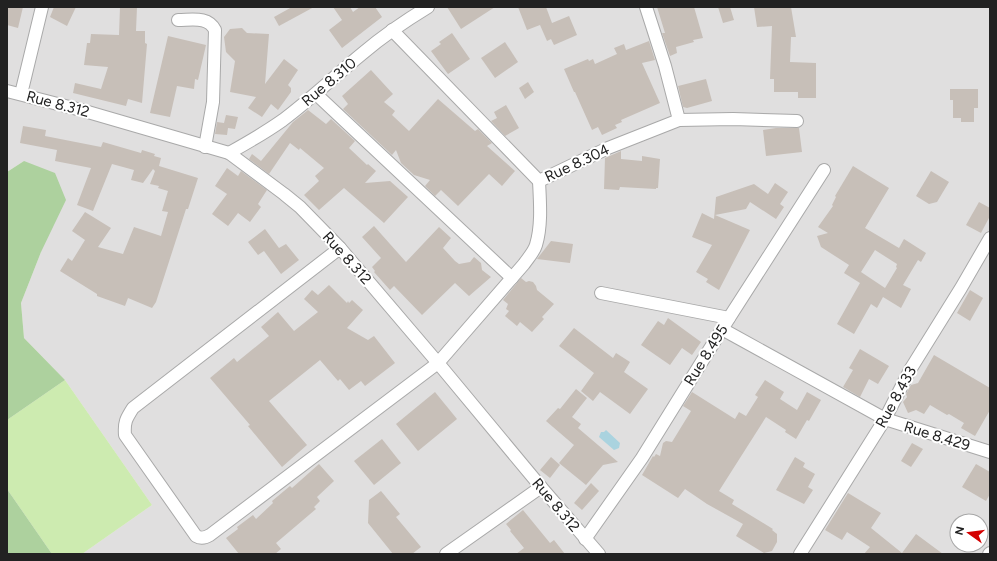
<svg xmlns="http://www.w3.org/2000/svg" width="997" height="561" viewBox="0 0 997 561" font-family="Figtree,sans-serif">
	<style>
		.residential { fill: #e0dfdf; fill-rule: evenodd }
		.grass { fill: #cdebb0 }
		.forest { fill: #add19e }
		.water { fill: #aad3df }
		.building { fill: #c7bfb8; fill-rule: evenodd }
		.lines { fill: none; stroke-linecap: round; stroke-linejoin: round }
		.street-casing { stroke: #a9a9a9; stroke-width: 14 }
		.street { stroke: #fff; stroke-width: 12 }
		.labels { text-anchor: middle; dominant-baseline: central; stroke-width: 4; stroke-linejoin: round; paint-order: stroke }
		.street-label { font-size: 15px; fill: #222; stroke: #fff }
	</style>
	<rect width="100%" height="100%" fill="#f2efe9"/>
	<path class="residential" d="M7,7H990V554H82L152,505L65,380L24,338L21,303L41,252L24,161L7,172ZM957,521H981V545H957Z"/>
	<polygon class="grass" points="65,380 152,505 82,554 52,554 7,489 7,420"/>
	<g class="forest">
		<polygon points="24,161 55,173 66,200 41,252 21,303 24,338 65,380 7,420 7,172"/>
		<polygon points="7,489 52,554 7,554"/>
	</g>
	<polygon class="water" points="606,430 620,443 619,448 614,450 599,437 601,432 604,432"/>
	<g class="building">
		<polygon points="7,7 23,7 18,28 7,25"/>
		<polygon points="54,7 76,7 67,26 50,17"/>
		<polygon points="120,7 137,7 136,31 145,31 145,43 147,44 142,103 128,99 126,106 73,93 75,83 101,89 108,67 84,65 87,43 90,43 91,34 119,35"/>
		<polygon points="292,7 314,7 279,26 274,17"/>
		<polygon points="333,7 350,7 353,12 360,7 375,7 382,17 342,48 329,30 342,20"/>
		<polygon points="447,7 495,7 461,29"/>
		<polygon points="518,7 546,7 552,23 569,16 577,35 554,45 551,39 547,41 540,25 527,30"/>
		<polygon points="657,7 694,7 703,38 693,40 694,42 676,47 677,53 670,56 662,33 665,33"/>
		<polygon points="718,7 730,7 734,20 723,23"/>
		<polygon points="754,7 791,7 796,37 791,37 790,62 816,63 816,98 798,98 798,92 774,92 774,79 770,79 772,26 757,27"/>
		<polygon points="242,28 247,33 269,34 265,84 284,59 298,70 288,85 291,88 291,92 278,110 271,104 262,117 248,108 256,97 230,92 235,61 226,52 224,37 230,29"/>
		<polygon points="452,33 470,59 448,74 431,51 441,44 439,42"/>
		<polygon points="168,36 206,45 198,80 195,79 194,89 177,86 170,117 150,113"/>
		<polygon points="649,41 655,60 642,63 660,103 621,120 622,122 615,125 617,128 602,135 598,127 592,130 575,92 574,92 564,69 588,59 589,61 593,59 595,64 617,54 614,48 624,44 626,50"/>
		<polygon points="505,42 518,62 495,78 481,58"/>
		<polygon points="371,70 393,94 384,102 395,111 392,115 409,131 438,99 475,131 478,129 492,143 487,146 515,171 502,186 489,174 458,206 441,190 435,196 425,186 430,180 414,175 401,163 396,150 392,155 343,109 348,104 342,96"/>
		<polygon points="706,79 712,101 687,108 683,107 678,86"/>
		<polygon points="528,82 534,92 525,99 519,88"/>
		<polygon points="950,89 978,89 978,108 974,108 974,122 961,122 961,118 953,118 953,100 950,100"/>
		<polygon points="506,105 519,128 505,136 491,121 497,118 494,112"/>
		<polygon points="308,110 326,124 331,119 355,141 349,148 367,165 368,164 376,171 365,183 390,181 408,197 384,223 344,188 319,210 304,195 319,181 315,176 324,168 300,148 299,150 290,143 269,174 249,159 252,154 261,161 293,122"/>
		<polygon points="226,115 238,117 235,129 228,128 227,135 215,134 217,122 224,123"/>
		<polygon points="23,126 46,130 45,136 101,147 103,142 141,153 142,150 155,154 154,156 161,158 159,166 198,178 188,209 186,209 156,302 152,308 128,298 125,306 97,296 97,294 60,271 68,258 72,261 85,240 72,231 85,212 111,228 98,247 123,254 134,227 161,236 168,212 162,211 168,191 158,188 159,186 150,184 155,171 153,169 143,183 131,180 134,170 112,164 93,211 77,205 91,168 55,161 57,150 20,143"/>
		<polygon points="776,128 799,128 802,152 766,156 763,130"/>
		<polygon points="621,151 621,159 642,161 642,156 660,159 658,188 656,188 656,189 620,187 619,190 604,189 605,158"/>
		<path d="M853,166L889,188L865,228L899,248L904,239L926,253L921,262L918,260L903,285L911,289L901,308L883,297L877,308L871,304L854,334L837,324L860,283L844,273L849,265L821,247L817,236L828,233L818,227L833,206L832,205L836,197L835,196ZM875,250L897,264L896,267L897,268L885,288L861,272Z"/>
		<polygon points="227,168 238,176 241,171 267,190 258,204 261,207 250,222 238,213 228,226 212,214 227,194 215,186"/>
		<polygon points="931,171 949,182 937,202 929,204 916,196"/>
		<polygon points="775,183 788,192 780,204 784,207 776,219 750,202 746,209 715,215 750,230 719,290 706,282 708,279 696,272 712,245 692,237 702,213 714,219 716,197 754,184 768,194"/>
		<polygon points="979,202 990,208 990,216 981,233 966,225"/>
		<polygon points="374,226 406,262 439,227 451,238 443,248 455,261 459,264 470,262 474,257 481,263 482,270 491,277 469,296 455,283 422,315 394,286 390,290 374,272 375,271 372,267 381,258 362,237"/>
		<polygon points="265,229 279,248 286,244 299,260 281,274 264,251 258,255 248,242"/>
		<polygon points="551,241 573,244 570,263 537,259"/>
		<polygon points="521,278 526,282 529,281 533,282 536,286 537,290 554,304 542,317 544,319 532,332 520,322 517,326 505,316 509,311 506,309 508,304 503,300"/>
		<polygon points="329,285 347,303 348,301 349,303 352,300 363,310 347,328 368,340 374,336 395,363 365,386 361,381 349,390 340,379 338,381 320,360 269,401 307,445 282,467 248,426 250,425 210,378 234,358 237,362 269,336 261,327 278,312 294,331 318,312 304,299 312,290 318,295"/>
		<polygon points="970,290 983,298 970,321 957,313"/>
		<polygon points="668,318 701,342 692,355 682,348 670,365 641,345 658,321 664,325"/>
		<polygon points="574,328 613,358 616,353 630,362 624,372 648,389 630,414 600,392 593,401 581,391 594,373 559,346"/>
		<polygon points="860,349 889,366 878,384 869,379 860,397 843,387 853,370 849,368"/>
		<polygon points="934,355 990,388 990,410 975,436 961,428 964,423 949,414 947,415 930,405 924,414 916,410 908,413 903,402 907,397 906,394 911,385 918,383"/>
		<polygon points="765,380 784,392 780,399 797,410 807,392 821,400 809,421 807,420 796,439 785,432 786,430 766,417 719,491 734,500 732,504 773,529 772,530 777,534 777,542 772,551 764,553 736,536 743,524 707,504 685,489 678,498 642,475 653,456 654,457 656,454 660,456 663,443 666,441 672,442 691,411 683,406 692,392 735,419 739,412 746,416 758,397 755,395"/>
		<polygon points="576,389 587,398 572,417 581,424 578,428 618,462 603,465 586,485 559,463 574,445 546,421 558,408 560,409"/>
		<polygon points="435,392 457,419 418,451 396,424"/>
		<polygon points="382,439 401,463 374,485 354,461"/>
		<polygon points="912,443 923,449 911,467 901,461"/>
		<polygon points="551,457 560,465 550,478 540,470"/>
		<polygon points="795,457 805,463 803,467 815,474 808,487 813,490 804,504 776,490"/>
		<polygon points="319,464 334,481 317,497 320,501 314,507 316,509 276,543 281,549 275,554 239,554 226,538 238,529 237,527 253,515 256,519 273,503 272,501 290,486 292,488"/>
		<polygon points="976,464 990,472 990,494 986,501 962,487"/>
		<polygon points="591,483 599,491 582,510 574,503"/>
		<polygon points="381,491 400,514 396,517 421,547 412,554 393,554 368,523 369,500"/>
		<polygon points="848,493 881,513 871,528 902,553 916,534 943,554 864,554 870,547 847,532 842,540 825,530"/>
		<polygon points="523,510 550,543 554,540 565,554 516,554 524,548 510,531 511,530 506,524"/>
	</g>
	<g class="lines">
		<defs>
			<g id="street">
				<path d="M178,20C192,20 208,16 215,30L213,102L205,147"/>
				<polyline points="392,30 539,181 608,148 679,120 665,66 646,7"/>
				<polyline points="7,91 81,110 229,153 284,194 300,207 340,248 438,363 541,487 599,554"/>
				<polyline points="21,94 42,7"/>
				<polyline points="316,94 512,278"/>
				<polyline points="679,120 733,119 797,121"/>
				<path d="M229,153C247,143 266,132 283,120C311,99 336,75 363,53C383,36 405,21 428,7"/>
				<path d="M340,248L133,408C126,419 124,422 125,435L196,536C201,539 205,538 210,535L438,363L524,264C528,258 534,252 536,245C542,225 540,202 539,181"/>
				<polyline points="601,293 729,318"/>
				<polyline points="722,329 885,419 990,452"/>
				<polyline points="585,539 642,458 729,318 824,170"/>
				<polyline points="446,554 541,487"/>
				<polyline points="800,554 885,419 910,370 961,288 990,238"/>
				<polyline points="989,554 990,553"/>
			</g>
		</defs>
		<use href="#street" class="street-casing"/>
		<use href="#street" class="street"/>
	</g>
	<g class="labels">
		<g class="street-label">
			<text transform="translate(329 82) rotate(-40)">Rue 8.310</text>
			<text transform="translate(58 104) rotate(15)">Rue 8.312</text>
			<text transform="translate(577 163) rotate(-25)">Rue 8.304</text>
			<text transform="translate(347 258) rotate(48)">Rue 8.312</text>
			<text transform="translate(706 355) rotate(-58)">Rue 8.495</text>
			<text transform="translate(896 397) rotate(-61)">Rue 8.433</text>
			<text transform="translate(937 436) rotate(17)">Rue 8.429</text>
			<text transform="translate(556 505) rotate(50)">Rue 8.312</text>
		</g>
	</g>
	<rect width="997" height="561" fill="none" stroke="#222222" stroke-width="16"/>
	<g transform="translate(969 533) rotate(284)"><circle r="19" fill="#ffffff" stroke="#a7a7a7"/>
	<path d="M0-3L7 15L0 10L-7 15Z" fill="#d40000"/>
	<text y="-6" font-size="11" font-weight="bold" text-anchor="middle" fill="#222222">N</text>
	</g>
</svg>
